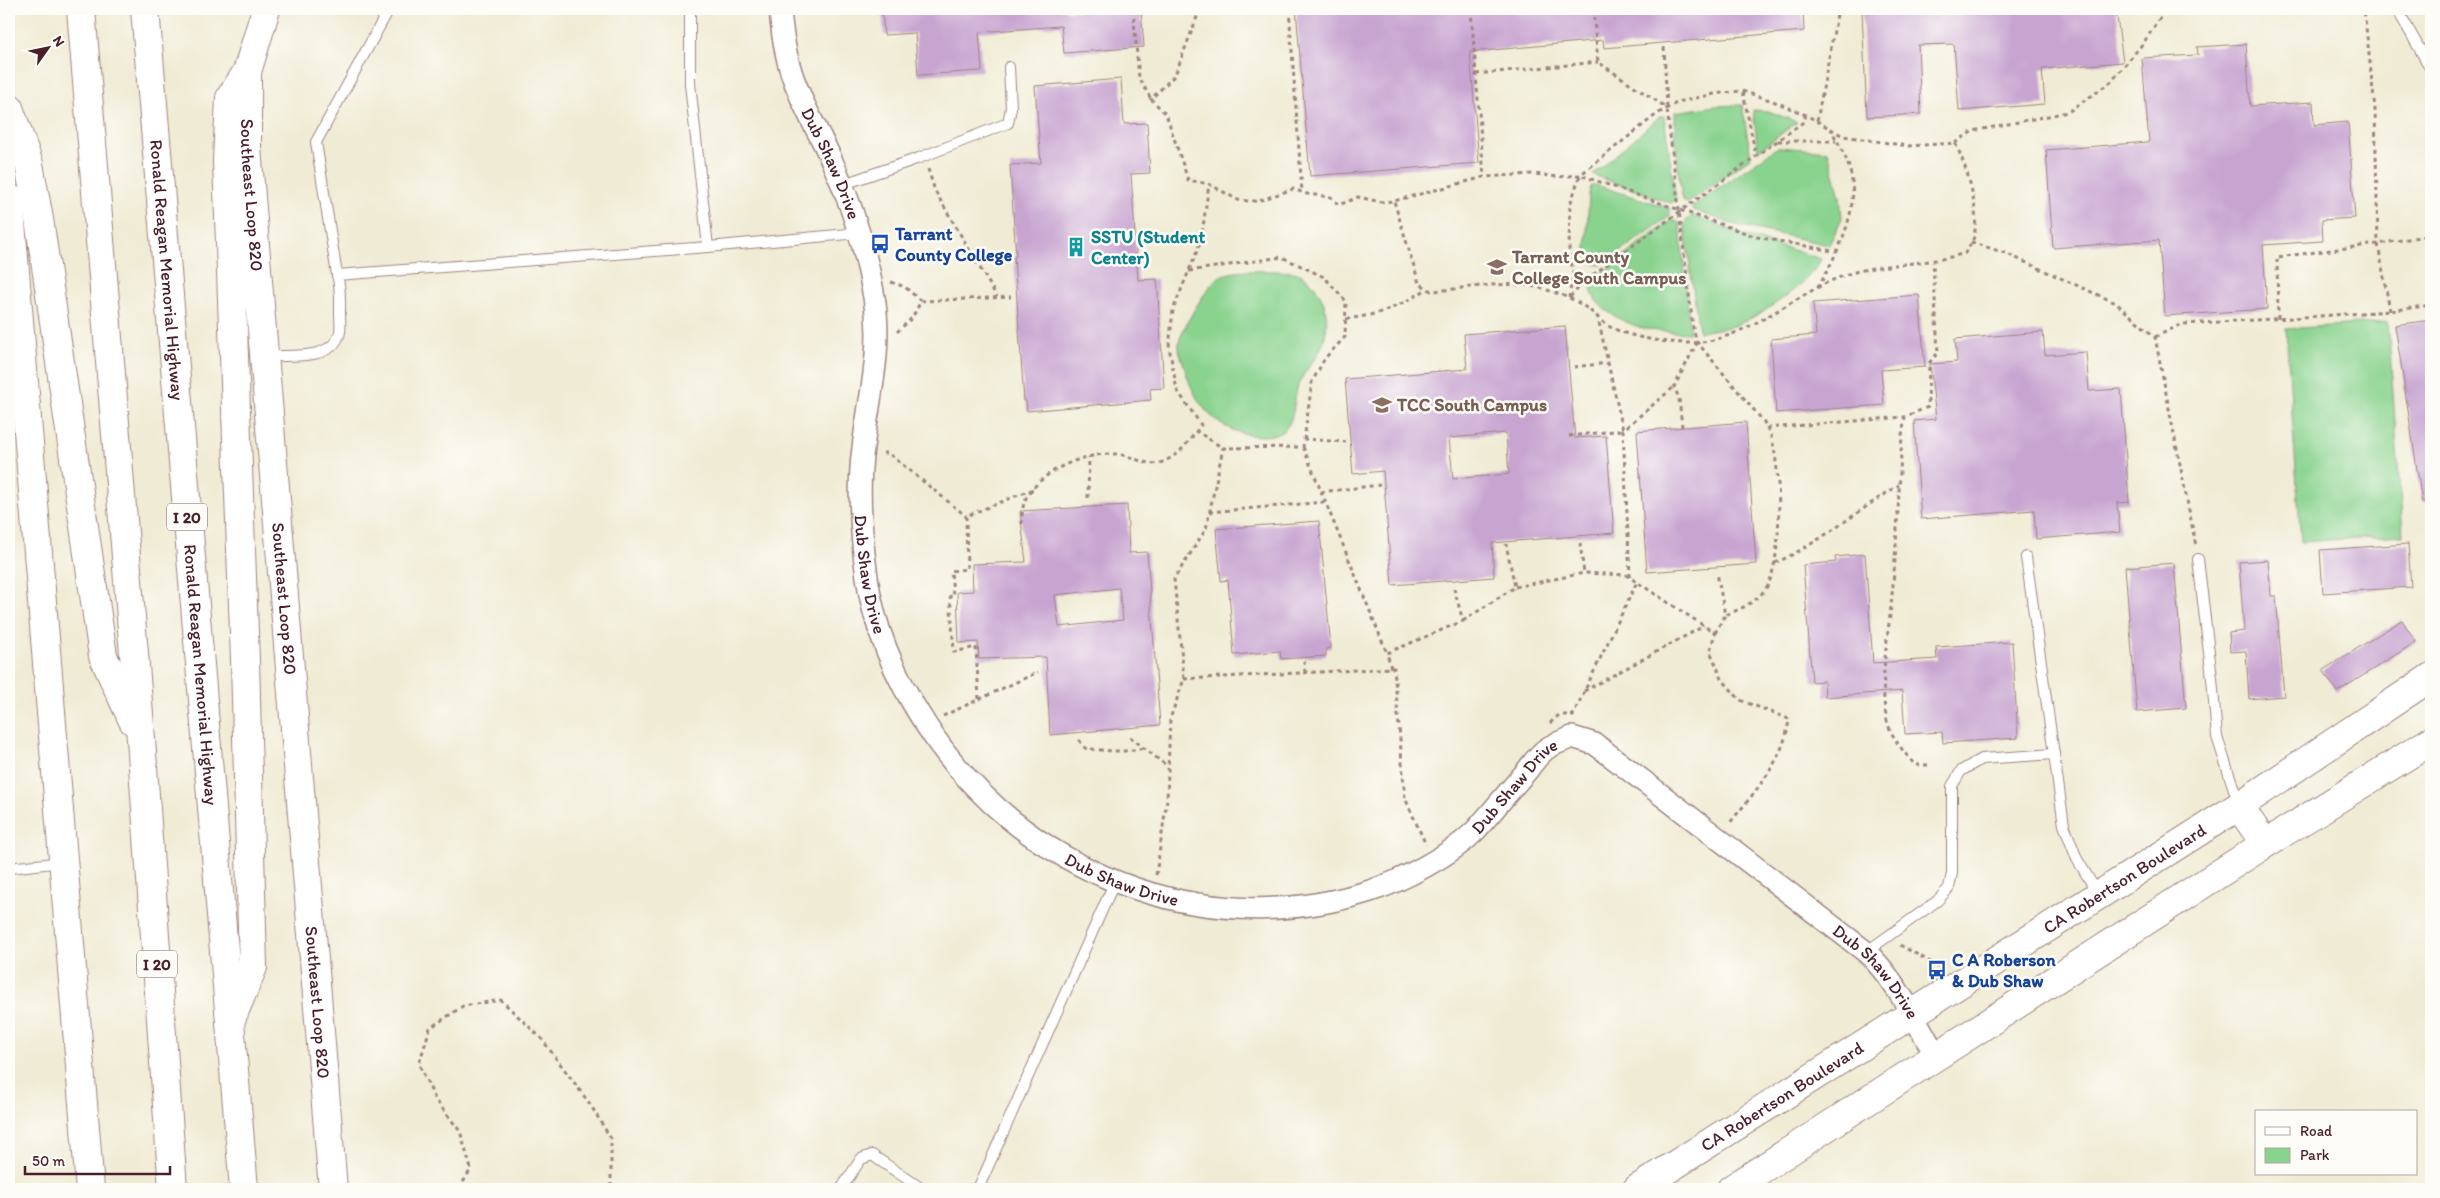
<svg xmlns="http://www.w3.org/2000/svg" width="2440" height="1198" viewBox="0 0 2440 1198" font-family="Itim,sans-serif">
	<style>
		.green { fill: #8ad38f; stroke: #6a795d }
		.building { fill: #c8a5d1; fill-rule: evenodd }
		.lines { fill: none; stroke-linecap: round; stroke-linejoin: round }
		.lane-casing { stroke: #9d8580; stroke-width: 12 }
		.street-casing { stroke: #9d8580; stroke-width: 24 }
		.secondary-casing { stroke: #9d8580; stroke-width: 30 }
		.highway-casing { stroke: #9d8580; stroke-width: 30 }
		.path { stroke: #9d8580; stroke-width: 3; stroke-dasharray: 4 4; stroke-linecap: butt }
		.lane { stroke: #fff; stroke-width: 10 }
		.street { stroke: #fff; stroke-width: 21 }
		.secondary { stroke: #fff; stroke-width: 28 }
		.highway { stroke: #fff; stroke-width: 28 }
		.labels { text-anchor: middle; dominant-baseline: central; stroke-width: 5; stroke-linejoin: round; paint-order: stroke }
		.shield { fill: #fdfcf7; stroke: #806168; stroke-width: 1 }
		.shield-label { font-size: 16px; font-weight: bold; fill: #4a1f2b }
		.street-label { font-size: 18px; fill: #4a1f2b; stroke: #fdfcf7 }
		.transit-label { font-size: 18px; font-weight: bold; fill: #164399; stroke: #fdfcf7; text-anchor: start }
		.culture-label { font-size: 18px; font-weight: bold; fill: #0d838f; stroke: #fdfcf7; text-anchor: start }
		.education-label { font-size: 18px; font-weight: bold; fill: #785e54; stroke: #fdfcf7; text-anchor: start }
	</style>
	<rect width="100%" height="100%" fill="#fdfcf7"/>
	<filter id="ink" filterUnits="userSpaceOnUse"><feTurbulence type="fractalNoise" baseFrequency=".02" numOctaves="2"/><feDisplacementMap in="SourceGraphic" scale="10" xChannelSelector="R" yChannelSelector="G"/><feConvolveMatrix kernelMatrix="1 2 1 2 8 2 1 2 1" color-interpolation-filters="sRGB"/></filter>
	<filter id="wash" filterUnits="userSpaceOnUse"><feTurbulence type="fractalNoise" baseFrequency=".0096" numOctaves="4" result="noise"/><feDisplacementMap in="SourceGraphic" scale="20" xChannelSelector="R" yChannelSelector="G"/><feGaussianBlur stdDeviation="1.12" result="paint"/><feColorMatrix in="noise" values="0 0 0 0 0 0 0 0 0 0 0 0 0 0 0 0 0 1.4 0 .05"/><feComposite in="paint" operator="in"/></filter>
	<g filter="url(#wash)">
		<rect width="100%" height="100%" fill="#f0ebd4"/>
		<g class="green">
			<polygon points="1742,105 1751,157 1688,203 1682,200 1675,141 1675,112 1716,106"/>
			<polygon points="1753,110 1768,111 1797,122 1758,151"/>
			<polygon points="1664,116 1676,200 1671,203 1593,175 1659,117"/>
			<polygon points="1778,147 1828,151 1840,197 1842,218 1829,245 1732,224 1693,210 1692,207"/>
			<path d="M1596,185L1669,208L1670,216L1601,265C1592,265 1588,261 1586,252L1589,194L1591,186Z"/>
			<path d="M1692,215L1750,237L1821,259C1811,283 1758,318 1733,326C1722,329 1710,330 1699,332L1684,223Z"/>
			<path d="M1672,220L1680,223L1690,333C1677,332 1664,332 1651,330C1631,327 1576,303 1596,277Z"/>
			<path d="M1278,271C1284,272 1294,271 1300,274C1327,289 1333,324 1320,350C1315,360 1306,369 1301,379C1288,402 1303,437 1261,436C1217,434 1194,405 1184,365C1182,359 1178,349 1179,343C1181,329 1207,287 1218,278C1229,269 1263,271 1278,271Z"/>
			<polygon points="2388,322 2403,535 2301,542 2286,329"/>
		</g>
		<g id="blocks">
			<g class="building">
				<polygon points="882,9 1066,9 1066,11 1141,9 1144,47 1064,53 1061,26 979,32 982,71 918,75 915,33 884,35"/>
				<polygon points="1296,9 1803,9 1804,31 1604,48 1603,40 1470,52 1479,163 1310,176"/>
				<polygon points="1932,9 2116,9 2123,62 2042,69 2045,104 1959,111 1954,44 1918,45 1921,114 1867,117 1862,12"/>
				<polygon points="2246,44 2250,106 2313,102 2314,125 2348,122 2355,218 2322,220 2323,241 2263,245 2267,309 2165,316 2159,240 2053,248 2046,150 2149,142 2142,58 2198,55 2197,47"/>
				<polygon points="1121,79 1124,124 1147,123 1150,173 1131,174 1138,280 1157,279 1164,388 1150,389 1151,400 1027,411 1026,401 1024,401 1014,257 1016,256 1010,165 1041,163 1035,86"/>
				<polygon points="1919,295 1925,367 1881,370 1884,405 1776,413 1771,339 1816,335 1813,303"/>
				<polygon points="2431,320 2431,502 2422,502 2395,325"/>
				<path d="M1565,326L1575,438L1606,436L1614,533L1492,543L1494,577L1392,585L1383,471L1353,474L1345,379L1467,369L1464,334ZM1506,433L1509,474L1453,479L1449,438Z"/>
				<polygon points="2043,332 2045,355 2086,352 2089,391 2121,389 2129,502 2117,503 2120,532 2036,539 2034,510 1921,519 1914,421 1936,419 1930,364 1957,362 1955,339"/>
				<polygon points="1746,422 1756,564 1647,572 1637,431"/>
				<path d="M1127,505L1129,553L1147,552L1160,725L1050,735L1046,657L979,659L978,642L959,643L957,592L973,591L972,564L1026,562L1020,511ZM1119,588L1123,620L1059,627L1055,595Z"/>
				<polygon points="1319,521 1331,648 1326,649 1326,656 1281,659 1280,651 1234,655 1228,580 1221,581 1216,529"/>
				<polygon points="2408,544 2411,587 2323,593 2320,550"/>
				<polygon points="1865,554 1873,663 1937,659 1936,647 2012,642 2018,738 1943,743 1942,732 1905,734 1902,691 1825,697 1824,681 1812,682 1803,565 1836,562 1835,557"/>
				<polygon points="2268,560 2271,596 2276,596 2284,696 2249,699 2246,651 2230,652 2229,633 2244,631 2239,562"/>
				<polygon points="2174,563 2186,708 2137,712 2125,567"/>
				<polygon points="2402,620 2416,642 2337,692 2323,670"/>
			</g>
		</g>
	</g>
	<g filter="url(#ink)">
		<use href="#blocks" fill-opacity="0" stroke="#9d8580" stroke-width="1"/>
		<g class="lines">
			<defs>
				<g id="lane">
					<polyline points="690,9 690,84 708,247"/>
					<polyline points="2397,9 2431,69"/>
					<polyline points="841,185 919,158 1008,123 1011,108 1009,67"/>
					<polyline points="337,275 316,142 389,9"/>
					<path d="M265,356C288,355 333,362 340,332C341,326 340,319 340,313C340,299 341,288 337,275L708,247L859,233"/>
					<polyline points="2026,557 2064,825 2077,859 2098,894"/>
					<polyline points="2198,559 2212,678 2217,737 2239,805"/>
					<polyline points="9,868 62,862"/>
					<polyline points="1866,952 1937,901 1949,888 1952,873 1952,786 1961,771 1981,759 2054,754"/>
					<polyline points="841,1189 861,1159 872,1155 922,1189"/>
					<polyline points="978,1189 1115,881"/>
				</g>
				<g id="street">
					<path id="s1" d="M780,9C782,35 787,66 798,90C807,114 821,136 831,159C851,202 866,250 874,297C883,350 869,396 863,448C857,491 861,535 867,577C874,630 897,680 926,725C1020,871 1201,945 1370,891C1402,881 1451,855 1475,831C1492,812 1508,792 1525,773C1531,766 1537,756 1545,750C1552,744 1564,741 1572,737L1595,744L1866,952C1893,976 1918,1024 1936,1056"/>
				</g>
				<g id="secondary">
					<path id="s2" d="M266,9L247,72V148L333,1189"/>
					<polyline points="9,198 90,1189"/>
					<polyline points="2239,806 2265,844"/>
					<path id="s3" d="M1637,1189L2239,806L2431,677"/>
					<polyline points="1731,1189 2265,844 2431,741"/>
				</g>
				<g id="highway">
					<polyline points="81,9 141,739 173,1189"/>
					<path id="s4" d="M145,9L244,1189"/>
					<polyline points="9,108 29,164 39,219 103,656 133,721"/>
					<polyline points="230,1022 253,967 245,660 227,161 230,98 247,72"/>
				</g>
			</defs>
			<use href="#lane" class="lane-casing"/>
			<use href="#street" class="street-casing"/>
			<use href="#secondary" class="secondary-casing"/>
			<use href="#highway" class="highway-casing"/>
			<g class="path">
				<polyline points="1133,9 1139,78 1151,99"/>
				<path d="M1200,9L1175,75L1151,99L1166,114L1188,180L1209,184L1238,200L1249,201H1258L1293,189L1307,194L1331,197L1339,205L1358,197L1381,202L1394,201L1484,177L1534,174L1558,177L1580,175L1657,114L1678,102L1714,94L1742,91L1773,101L1806,115L1843,136L1908,146L1955,143C1967,167 1980,209 1974,236C1973,242 1968,248 1965,253C1923,267 1880,261 1840,277C1791,296 1743,343 1689,343C1665,343 1634,338 1612,328C1602,323 1595,313 1585,307C1574,299 1560,294 1547,290C1511,278 1468,289 1431,291L1419,283L1394,201"/>
				<polyline points="1289,9 1302,192"/>
				<polyline points="1471,9 1484,177"/>
				<polyline points="1593,9 1598,62 1667,108"/>
				<path d="M1664,47L1667,109L1693,328L1697,342L1764,422C1766,427 1770,432 1771,436C1781,467 1784,567 1764,591C1754,603 1739,610 1725,615"/>
				<polyline points="1476,74 1598,62"/>
				<polyline points="1743,92 1756,156"/>
				<polyline points="1817,121 1838,9"/>
				<polyline points="1778,141 1836,141"/>
				<polyline points="1955,143 1973,131 2068,112 2111,82 2144,42 2166,9"/>
				<polyline points="928,169 935,191 997,297"/>
				<polyline points="1971,242 2005,253 2116,303 2155,337 2196,546"/>
				<polyline points="1189,271 1282,257 1324,277 1346,301 1345,337 1325,358 1312,382 1303,447 1223,448 1196,431"/>
				<polyline points="891,282 905,287 921,301 912,318 897,332"/>
				<path d="M1818,288C1838,251 1863,207 1848,164C1844,152 1836,140 1831,129"/>
				<polyline points="1570,297 1587,279 1802,123 1806,115"/>
				<polyline points="1569,298 1573,272 1569,250 1570,205 1580,175 1757,237 1838,252"/>
				<polyline points="921,301 1011,297"/>
				<polyline points="2390,311 2378,244 2431,235"/>
				<path d="M1346,319C1383,314 1396,308 1427,289"/>
				<polyline points="2278,319 2277,257 2378,244 2375,109 2364,9"/>
				<polyline points="2155,337 2182,324 2291,318 2390,311 2431,305"/>
				<polyline points="1574,367 1608,363"/>
				<polyline points="1682,427 1679,398 1674,387 1697,343"/>
				<polyline points="1767,428 1905,417"/>
				<polyline points="1569,436 1623,430 1598,318"/>
				<polyline points="1303,439 1346,442"/>
				<polyline points="1303,447 1387,653"/>
				<polyline points="883,453 888,453 966,516"/>
				<polyline points="1321,492 1380,485"/>
				<polyline points="1088,498 1089,457"/>
				<polyline points="1209,512 1325,502"/>
				<path d="M1022,524C1022,514 1022,503 1028,495C1046,468 1084,453 1115,454C1129,454 1147,467 1160,463C1180,456 1189,441 1201,425L1177,390L1169,347L1173,310L1201,241L1209,184"/>
				<polyline points="1580,543 1584,573"/>
				<path d="M1775,563C1820,543 1857,511 1899,485"/>
				<polyline points="1630,577 1623,430 1674,387"/>
				<path d="M1515,587L1584,573L1626,575L1715,633L1710,651L1722,679L1740,700L1789,719C1784,762 1755,791 1729,824"/>
				<polyline points="1463,621 1515,587 1506,544"/>
				<polyline points="1715,633 1725,615 1717,573"/>
				<polyline points="1304,661 1305,673"/>
				<polyline points="1391,668 1387,653 1463,621 1453,585"/>
				<polyline points="1184,679 1394,668 1405,798 1426,845"/>
				<polyline points="1584,691 1704,626"/>
				<polyline points="979,699 976,647 954,652 950,594 953,594 951,571 967,569 966,516 1033,489"/>
				<polyline points="943,716 1038,672"/>
				<polyline points="1572,717 1637,582"/>
				<polyline points="1550,723 1559,715 1572,715 1574,717"/>
				<polyline points="1130,737 1167,766"/>
				<path d="M1079,740L1085,748C1105,751 1124,753 1144,748"/>
				<path d="M1928,765H1915C1903,751 1889,735 1886,716C1879,676 1889,634 1892,595C1897,542 1899,488 1902,435L1905,417L1928,407L1929,363L1938,353L1933,262"/>
				<polyline points="1156,875 1167,799 1170,719 1184,679 1174,579 1206,529 1223,448"/>
				<polyline points="1900,945 1943,969"/>
				<polyline points="459,1189 471,1169 460,1131 435,1099 419,1064 430,1028 463,1006 501,1000 541,1038 590,1104 611,1139 611,1189"/>
			</g>
			<use href="#lane" class="lane"/>
			<use href="#street" class="street"/>
			<use href="#secondary" class="secondary"/>
			<use href="#highway" class="highway"/>
		</g>
	</g>
	<defs>
		<symbol id="bus-bare" viewBox="-9 -9 18 18"><path d="M-5-6H5V4H4V6H2V4H-2V6H-4V4H-5ZM-3.5-4V0h7V-4ZM-3.5 1.2v1.5H-2V1.2ZM2 1.2v1.5H3.5V1.2Z" fill="#1a4fb4" stroke="#fdfcf7" stroke-width="2.5" paint-order="stroke"/></symbol>
		<symbol id="building-bare" viewBox="-9 -9 18 18"><path d="M-4-6H4V6H1V3H-1V6H-4ZM-2.5-4.3h1.7v1.8h-1.7ZM.8-4.3h1.7v1.8H.8ZM-2.5-1h1.7V.8h-1.7ZM.8-1h1.7V.8H.8Z" fill="#0f9aa8" stroke="#fdfcf7" stroke-width="2.5" paint-order="stroke"/></symbol>
		<symbol id="university-bare" viewBox="-9 -9 18 18"><path d="M0-5L7-2L0 1L-7-2ZM-4 1L0 2.5L4 1V4Q0 6-4 4Z" fill="#8d6e63" stroke="#fdfcf7" stroke-width="2.5" paint-order="stroke"/></symbol>
	</defs>
	<g fill-rule="evenodd">
		<use href="#bus-bare" x="866" y="230" width="28" height="28"/>
		<use href="#building-bare" x="1062" y="233" width="28" height="28"/>
		<use href="#university-bare" x="1483" y="253" width="28" height="28"/>
		<use href="#university-bare" x="1368" y="391" width="28" height="28"/>
		<use href="#bus-bare" x="1923" y="956" width="28" height="28"/>
	</g>
	<g class="labels">
		<g class="shield">
			<rect x="167" y="503.5" width="40" height="27" rx="4"/>
			<rect x="137" y="950.5" width="40" height="27" rx="4"/>
		</g>
		<g class="shield-label">
			<text x="187" y="517">I 20</text>
			<text x="157" y="964">I 20</text>
		</g>
		<g class="street-label">
			<text stroke="none"><textPath href="#s1" startOffset="164">Dub Shaw Drive</textPath></text>
			<text stroke="none"><textPath href="#s2" startOffset="189">Southeast Loop 820</textPath></text>
			<text stroke="none"><textPath href="#s4" startOffset="262">Ronald Reagan Memorial Highway</textPath></text>
			<text stroke="none"><textPath href="#s1" startOffset="584">Dub Shaw Drive</textPath></text>
			<text stroke="none"><textPath href="#s2" startOffset="594">Southeast Loop 820</textPath></text>
			<text stroke="none"><textPath href="#s4" startOffset="668">Ronald Reagan Memorial Highway</textPath></text>
			<text stroke="none"><textPath href="#s1" startOffset="1438">Dub Shaw Drive</textPath></text>
			<text stroke="none"><textPath href="#s1" startOffset="1002">Dub Shaw Drive</textPath></text>
			<text stroke="none"><textPath href="#s3" startOffset="578">CA Robertson Boulevard</textPath></text>
			<text stroke="none"><textPath href="#s1" startOffset="1902">Dub Shaw Drive</textPath></text>
			<text stroke="none"><textPath href="#s2" startOffset="999">Southeast Loop 820</textPath></text>
			<text stroke="none"><textPath href="#s3" startOffset="172">CA Robertson Boulevard</textPath></text>
		</g>
		<g class="transit-label">
			<text x="895" y="234">Tarrant<tspan x="895" dy="21">County College</tspan></text>
			<text x="1952" y="960">C A Roberson<tspan x="1952" dy="21">&amp; Dub Shaw</tspan></text>
		</g>
		<g class="culture-label">
			<text x="1091" y="237">SSTU (Student<tspan x="1091" dy="21">Center)</tspan></text>
		</g>
		<g class="education-label">
			<text x="1512" y="257">Tarrant County<tspan x="1512" dy="21">College South Campus</tspan></text>
			<text x="1397" y="405">TCC South Campus</text>
		</g>
	</g>
	<rect width="2440" height="1198" fill="none" stroke="#fdfcf7" stroke-width="30"/>
	<rect x="2255" y="1110" width="162" height="65" fill="#fdfcf7" stroke="#b5a4a5"/>
	<rect x="2265" y="1127" width="25" height="8" fill="#ffffff" stroke="#b5a4a5"/>
	<text x="2300" y="1136" font-size="15" fill="#4a1f2b">Road</text>
	<rect x="2265" y="1148" width="25" height="15" fill="#8ad38f" stroke="#b5a4a5"/>
	<text x="2300" y="1160" font-size="15" fill="#4a1f2b">Park</text>
	<g transform="translate(48 48) rotate(57)" stroke="#fdfcf7" stroke-width="4" paint-order="stroke">
	<path d="M0-4L9 19L0 12L-9 19Z" fill="#4a1f2b"/>
	<text y="-8" font-size="14" font-weight="bold" text-anchor="middle" fill="#4a1f2b">N</text>
	</g>
	<path d="M25 1166v8h145v-8" fill="none" stroke="#4a1f2b" stroke-width="2.5"/>
	<text x="32" y="1166" font-size="15" fill="#4a1f2b" stroke="#fdfcf7" stroke-width="4" paint-order="stroke">50 m</text>
</svg>
